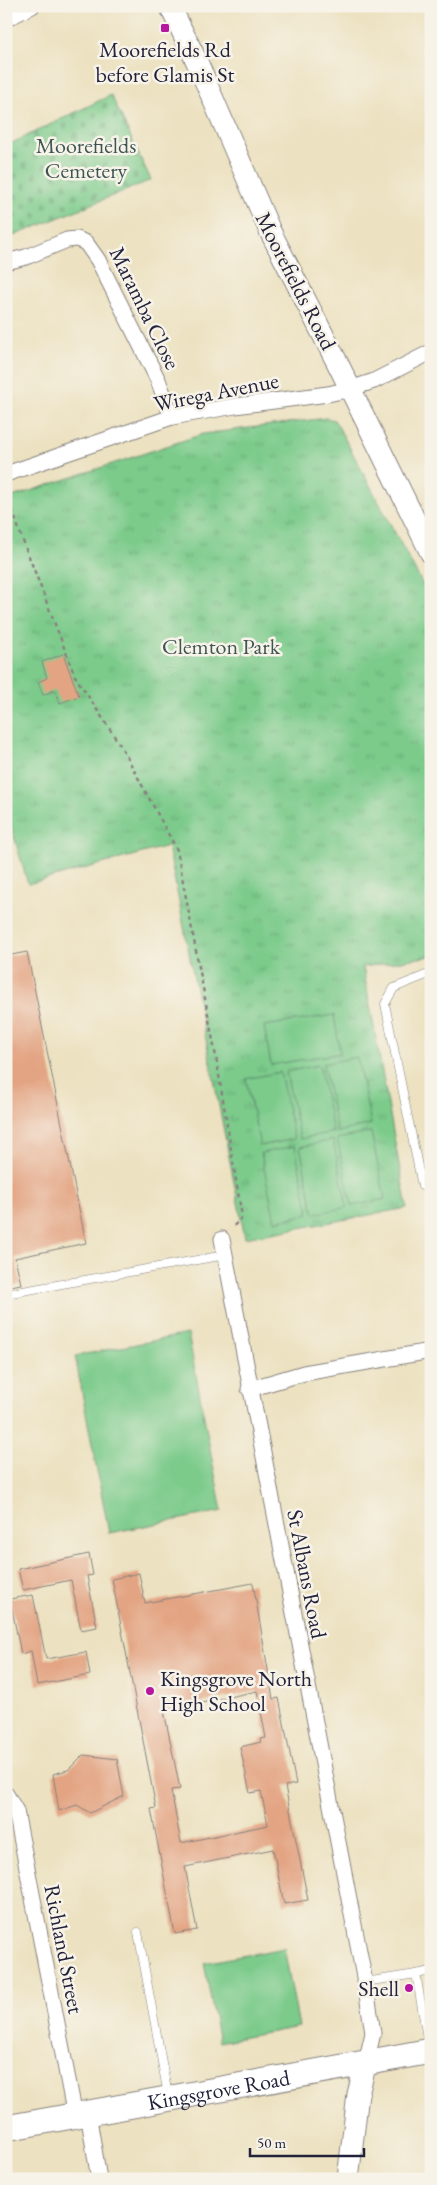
<svg xmlns="http://www.w3.org/2000/svg" width="437" height="2185" viewBox="0 0 437 2185" font-family="'EB Garamond',serif">
	<style>
		.cemetery { fill: url(#cemetery-stones); stroke: #4f7663 }
		.park { fill: url(#park-tufts); stroke: #4f7663 }
		.garden { fill: #7ccb8b; stroke: #4f7663 }
		.building { fill: #e3a483; fill-rule: evenodd }
		.lines { fill: none; stroke-linecap: round; stroke-linejoin: round }
		.lane-casing { stroke: #87827e; stroke-width: 9 }
		.street-casing { stroke: #87827e; stroke-width: 17 }
		.secondary-casing { stroke: #87827e; stroke-width: 23 }
		.primary-casing { stroke: #87827e; stroke-width: 27 }
		.path { stroke: #87827e; stroke-width: 2.5; stroke-dasharray: 4 4; stroke-linecap: butt }
		.lane { stroke: #fff; stroke-width: 8 }
		.street { stroke: #fff; stroke-width: 15 }
		.secondary { stroke: #fff; stroke-width: 21 }
		.primary { stroke: #fff; stroke-width: 25 }
		.poi-dot { fill: #b5179e; stroke: #f7f3e8; stroke-width: 2 }
		.labels { text-anchor: middle; dominant-baseline: central; stroke-width: 5; stroke-linejoin: round; paint-order: stroke }
		.poi-label { font-size: 22px; fill: #22223b; stroke: #f7f3e8 }
		.park-label { font-size: 22px; fill: #3d5553; stroke: #f7f3e8 }
		.street-label { font-size: 22px; fill: #22223b; stroke: #f7f3e8 }
	</style>
	<defs>
		<pattern id="cemetery-stones" width="16" height="16" patternUnits="userSpaceOnUse" patternTransform="scale(1.25)"><rect width="16" height="16" fill="#7ccb8b"/><path d="M2 7V4a2 2 0 0 1 4 0v3zM10 15v-3a2 2 0 0 1 4 0v3z" fill="#6bae79"/></pattern>
		<pattern id="park-tufts" width="24" height="20" patternUnits="userSpaceOnUse" patternTransform="scale(1.25)"><rect width="24" height="20" fill="#7ccb8b"/><path d="M3 7l-1-3M5 7V3M7 7l1-3M15 17l-1-3M17 17v-4M19 17l1-3" fill="none" stroke="#6bae79"/></pattern>
	</defs>
	<rect width="100%" height="100%" fill="#f7f3e8"/>
	<filter id="ink" filterUnits="userSpaceOnUse"><feTurbulence type="fractalNoise" baseFrequency=".02" numOctaves="2"/><feDisplacementMap in="SourceGraphic" scale="10" xChannelSelector="R" yChannelSelector="G"/><feConvolveMatrix kernelMatrix="1 2 1 2 8 2 1 2 1" color-interpolation-filters="sRGB"/></filter>
	<filter id="wash" filterUnits="userSpaceOnUse"><feTurbulence type="fractalNoise" baseFrequency=".0096" numOctaves="4" result="noise"/><feDisplacementMap in="SourceGraphic" scale="20" xChannelSelector="R" yChannelSelector="G"/><feGaussianBlur stdDeviation="1.12" result="paint"/><feColorMatrix in="noise" values="0 0 0 0 0 0 0 0 0 0 0 0 0 0 0 0 0 1.4 0 .05"/><feComposite in="paint" operator="in"/></filter>
	<g filter="url(#wash)">
		<rect width="100%" height="100%" fill="#ece1c0"/>
		<polygon class="cemetery" points="111,95 151,180 6,239 6,146"/>
		<polygon class="park" points="326,418 334,420 338,426 431,600 431,956 363,967 407,1208 245,1238 168,846 28,884 6,809 6,499 203,434"/>
		<g class="garden">
			<polygon points="334,1015 340,1053 271,1065 264,1026"/>
			<polygon points="357,1057 371,1124 337,1132 323,1064"/>
			<polygon points="319,1065 333,1132 300,1139 286,1072"/>
			<polygon points="280,1072 294,1139 260,1146 246,1079"/>
			<polygon points="371,1132 385,1199 352,1206 337,1139"/>
			<polygon points="333,1140 347,1207 314,1214 300,1147"/>
			<polygon points="295,1146 309,1214 275,1221 261,1153"/>
			<polygon points="188,1334 222,1511 109,1533 75,1356"/>
			<polygon points="284,1948 299,2027 219,2042 204,1963"/>
		</g>
		<g id="blocks">
			<g class="building">
				<polygon points="63,654 79,696 60,703 55,690 43,695 38,682 47,678 42,662"/>
				<polygon points="27,952 86,1243 15,1258 21,1284 6,1287 6,956"/>
				<polygon points="89,1554 93,1575 87,1576 97,1627 81,1630 71,1580 23,1590 18,1569"/>
				<path d="M139,1573L145,1603L253,1583L273,1699L279,1698L296,1784L285,1786L308,1900L284,1904L273,1849L185,1867L197,1930L175,1934L151,1809L156,1808L112,1579ZM257,1691L266,1738L260,1739L261,1742L240,1747L250,1793L261,1791L268,1825L181,1843L171,1790L180,1789L164,1711Z"/>
				<polygon points="33,1595 46,1659 86,1652 90,1675 37,1685 31,1651 21,1654 10,1599"/>
				<polygon points="83,1755 117,1759 124,1796 90,1813 77,1805 59,1811 53,1774 68,1770"/>
			</g>
		</g>
	</g>
	<g filter="url(#ink)">
		<use href="#blocks" fill-opacity="0" stroke="#87827e" stroke-width="1"/>
		<g class="lines">
			<defs>
				<g id="lane">
					<polyline points="431,973 394,988 385,1004 422,1186 431,1189"/>
					<polyline points="6,1294 225,1255"/>
					<polyline points="138,1932 168,2095"/>
					<polyline points="416,1974 431,1971"/>
					<polyline points="365,1982 416,1974 429,2049"/>
				</g>
				<g id="street">
					<polyline points="6,19 32,6"/>
					<polyline points="6,262 26,257 67,240 77,239 86,243 98,260 158,380 172,417"/>
					<polyline points="6,474 172,417 235,406 328,394 350,389 374,381 431,352"/>
					<polyline points="222,1239 365,1982 373,2033 366,2063"/>
					<polyline points="249,1389 304,1373 431,1351"/>
					<polyline points="6,1794 16,1811 75,2116"/>
					<polyline points="88,2113 99,2179"/>
				</g>
				<g id="secondary">
					<polyline points="170,6 197,62 270,231 338,364 431,553"/>
					<polyline points="348,2179 358,2094 366,2063"/>
				</g>
				<g id="primary">
					<path id="s1" d="M6,2128L431,2051"/>
				</g>
			</defs>
			<use href="#lane" class="lane-casing"/>
			<use href="#street" class="street-casing"/>
			<use href="#secondary" class="secondary-casing"/>
			<use href="#primary" class="primary-casing"/>
			<polyline class="path" points="7,495 23,541 75,676 122,748 177,850 216,1057 242,1217 232,1228"/>
			<use href="#lane" class="lane"/>
			<use href="#street" class="street"/>
			<use href="#secondary" class="secondary"/>
			<use href="#primary" class="primary"/>
		</g>
	</g>
	<g class="poi-dot">
		<rect x="160" y="23" width="10" height="10" rx="2.5"/>
		<circle cx="150" cy="1691" r="5"/>
		<circle cx="409" cy="1988" r="5"/>
	</g>
	<g class="labels">
		<g class="poi-label">
			<text x="165" y="49">Moorefields Rd<tspan x="165" dy="25">before Glamis St</tspan></text>
			<text x="160" y="1678" text-anchor="start">Kingsgrove North<tspan x="160" dy="25">High School</tspan></text>
			<text x="399" y="1988" text-anchor="end">Shell</text>
		</g>
		<g class="park-label">
			<text x="86" y="145">Moorefields<tspan x="86" dy="25">Cemetery</tspan></text>
			<text x="221" y="646">Clemton Park</text>
		</g>
		<g class="street-label">
			<text transform="translate(296 281) rotate(63)">Moorefields Road</text>
			<text transform="translate(145 308) rotate(64)">Maramba Close</text>
			<text transform="translate(216 392) rotate(-11)">Wirega Avenue</text>
			<text transform="translate(307 1574) rotate(79)">St Albans Road</text>
			<text transform="translate(64 1949) rotate(79)">Richland Street</text>
			<text stroke="none"><textPath href="#s1" startOffset="216">Kingsgrove Road</textPath></text>
		</g>
	</g>
	<rect width="437" height="2185" fill="none" stroke="#f7f3e8" stroke-width="25"/>
	<path d="M250 2148v8h114v-8" fill="none" stroke="#22223b" stroke-width="2.5"/>
	<text x="257" y="2148" font-size="15" fill="#22223b" stroke="#f7f3e8" stroke-width="4" paint-order="stroke">50 m</text>
</svg>
